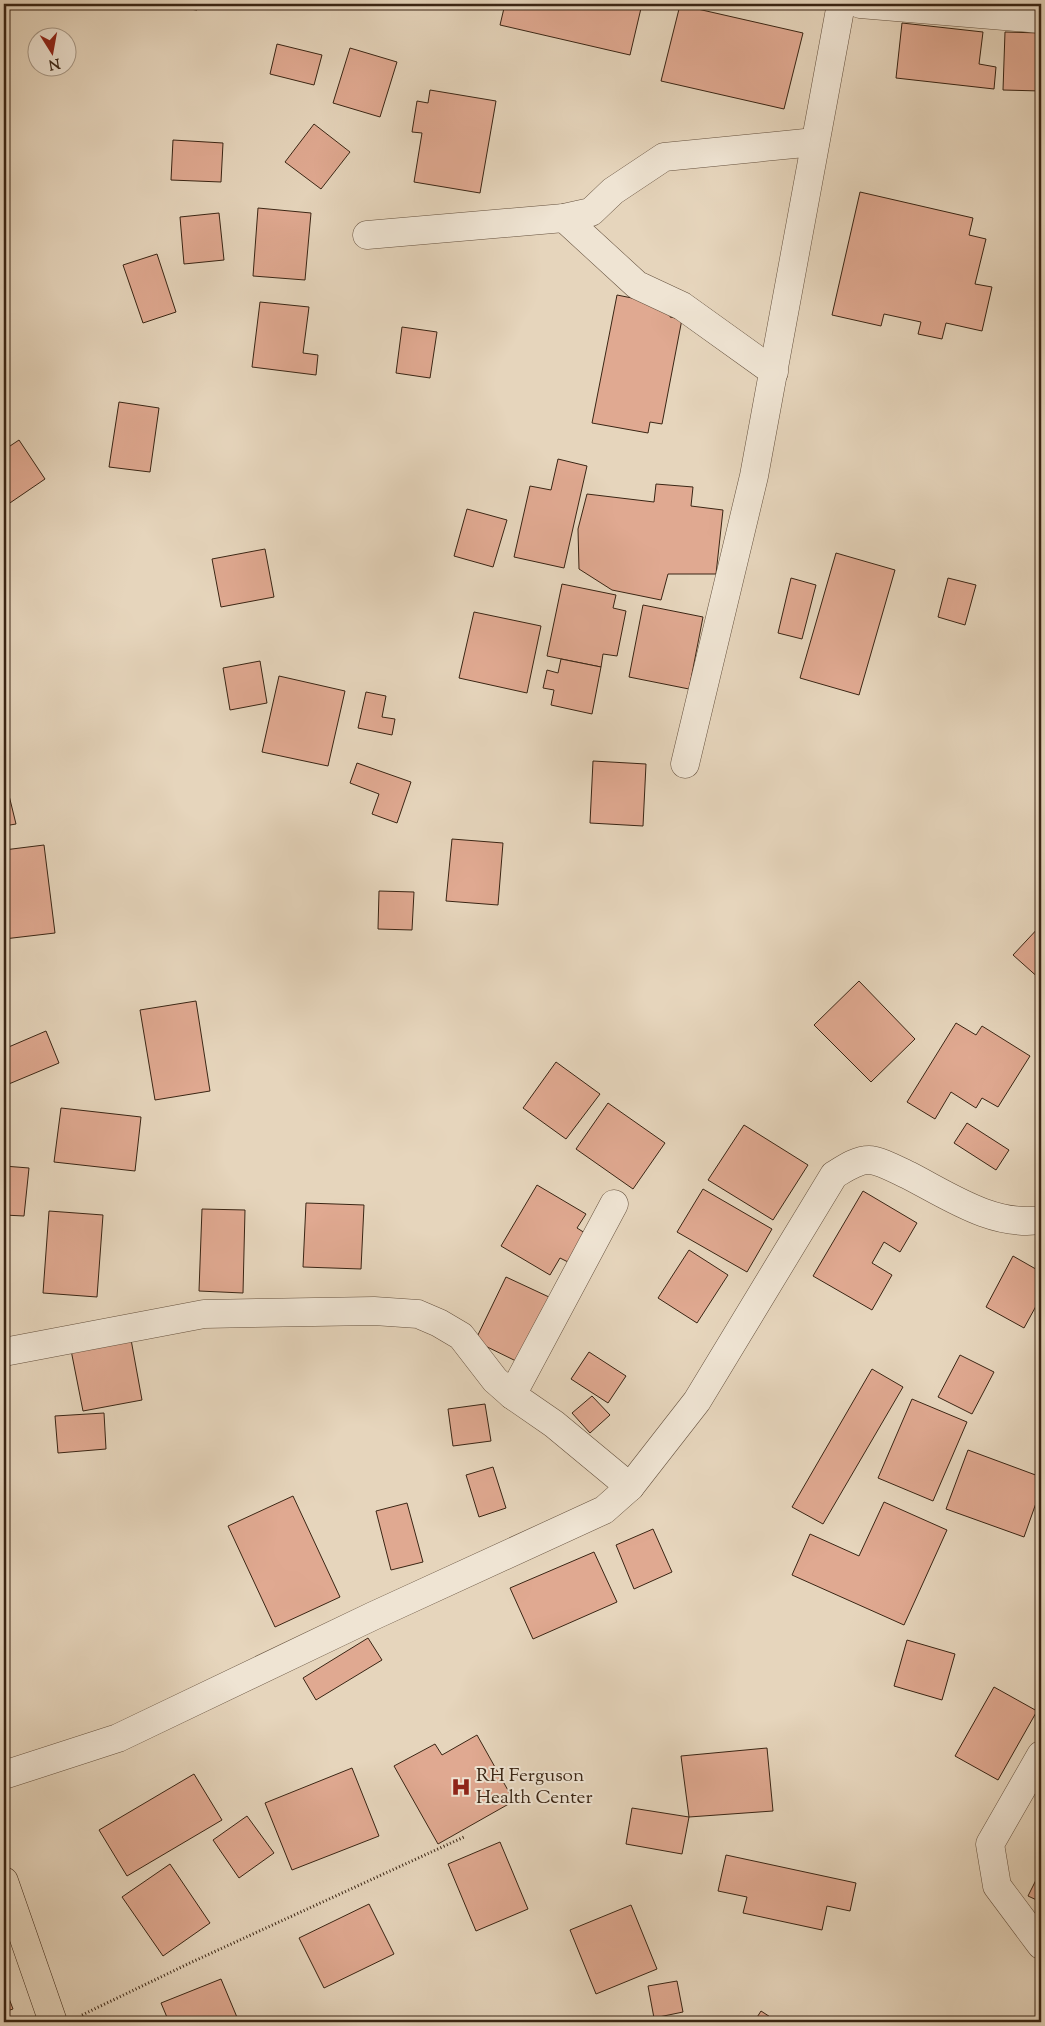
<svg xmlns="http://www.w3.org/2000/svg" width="1045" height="2026" viewBox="0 0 1045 2026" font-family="'Sorts Mill Goudy',serif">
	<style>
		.building { fill: #e0a991; stroke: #3a2514 }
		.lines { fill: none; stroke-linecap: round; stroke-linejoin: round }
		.minor-casing { stroke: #65513e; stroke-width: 29 }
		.major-casing { stroke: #3a2514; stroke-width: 29 }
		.path { stroke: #3a2514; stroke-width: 3; stroke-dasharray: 1 2.5; stroke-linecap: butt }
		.minor { stroke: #efe4d3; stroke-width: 28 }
		.major { stroke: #e6d5bc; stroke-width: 28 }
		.labels { text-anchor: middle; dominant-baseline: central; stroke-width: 4; stroke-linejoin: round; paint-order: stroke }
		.poi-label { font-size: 19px; fill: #3a2514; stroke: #efe4d3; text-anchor: start }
	</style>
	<rect width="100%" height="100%" fill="#e6d5bc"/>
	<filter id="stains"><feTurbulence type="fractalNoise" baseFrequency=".004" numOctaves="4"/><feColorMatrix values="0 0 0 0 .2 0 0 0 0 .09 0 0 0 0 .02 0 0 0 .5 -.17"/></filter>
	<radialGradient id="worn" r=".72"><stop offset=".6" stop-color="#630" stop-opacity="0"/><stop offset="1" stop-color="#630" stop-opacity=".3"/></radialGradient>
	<g class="building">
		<polygon points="150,4 198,4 197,10"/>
		<polygon points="505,4 642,4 630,55 500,25"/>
		<polygon points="680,5 803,33 784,109 661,81"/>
		<polygon points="902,23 983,32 979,64 996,67 994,89 896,78"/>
		<polygon points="1005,32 1041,33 1041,91 1003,90"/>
		<polygon points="277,44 322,55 314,85 270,74"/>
		<polygon points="350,48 397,62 380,117 333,103"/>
		<polygon points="430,90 496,101 480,193 414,182 422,133 412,132 417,101 428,103"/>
		<polygon points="314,124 350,152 321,189 285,162"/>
		<polygon points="173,140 223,143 221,182 171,180"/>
		<polygon points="860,192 973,218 969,235 986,239 975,284 992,287 982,331 946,323 942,339 918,334 921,322 884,314 881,326 832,315"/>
		<polygon points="258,208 311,213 305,280 253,276"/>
		<polygon points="219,213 224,260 184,264 180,217"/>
		<polygon points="157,254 176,312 143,323 123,265"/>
		<polygon points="617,295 672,306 670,317 682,319 662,424 650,422 648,433 592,423"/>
		<polygon points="260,302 309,307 303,353 318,355 316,375 252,367"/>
		<polygon points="402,327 437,332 430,378 396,373"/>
		<polygon points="119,402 159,408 150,472 109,467"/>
		<polygon points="19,440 45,479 4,507 4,450"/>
		<polygon points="558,459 587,466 564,568 514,557 530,486 551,490"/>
		<polygon points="656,484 693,487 691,506 723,510 716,574 668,574 661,600 612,590 579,569 578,529 587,494 654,502"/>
		<polygon points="467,509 507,520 493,567 454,556"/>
		<polygon points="265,549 274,597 221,607 212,559"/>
		<polygon points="836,553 895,570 859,695 800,678"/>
		<polygon points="791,578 816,585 802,639 778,633"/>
		<polygon points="948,578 976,585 965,625 938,617"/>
		<polygon points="562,584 616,595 613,608 626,611 617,656 603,654 601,667 547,656"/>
		<polygon points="643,605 703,617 689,689 629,677"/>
		<polygon points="474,612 541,626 527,693 459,678"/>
		<polygon points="561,659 601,667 592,714 551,705 554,690 543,688 547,670 558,673"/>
		<polygon points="260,661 267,703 230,710 223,668"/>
		<polygon points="279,676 345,691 328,766 262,752"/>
		<polygon points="366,692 386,696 382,717 395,719 392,735 358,728"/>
		<polygon points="593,761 646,764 643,826 590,823"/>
		<polygon points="357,763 411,782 397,823 372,814 379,794 350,783"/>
		<polygon points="4,775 16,824 4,826"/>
		<polygon points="452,839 503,843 498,905 446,901"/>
		<polygon points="44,845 55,933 4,939 4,850"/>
		<polygon points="379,891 414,892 412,930 378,929"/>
		<polygon points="1041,925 1041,980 1013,955"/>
		<polygon points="859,981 915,1039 871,1082 814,1025"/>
		<polygon points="196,1001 210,1091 155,1100 140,1010"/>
		<polygon points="956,1023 976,1035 982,1026 1030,1056 998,1107 982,1098 976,1108 951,1092 935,1119 907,1102"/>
		<polygon points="46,1031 59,1063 4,1086 4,1049"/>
		<polygon points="556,1062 600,1094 566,1139 523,1108"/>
		<polygon points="608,1103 665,1143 633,1189 576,1149"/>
		<polygon points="61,1108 141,1117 135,1171 54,1162"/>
		<polygon points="967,1123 1009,1150 996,1170 954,1143"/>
		<polygon points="744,1125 808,1165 773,1220 708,1180"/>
		<polygon points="4,1166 29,1168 24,1216 4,1215"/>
		<polygon points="537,1185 586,1214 577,1228 585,1233 568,1262 560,1258 550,1275 501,1246"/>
		<polygon points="703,1189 772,1229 747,1272 677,1232"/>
		<polygon points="863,1191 917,1223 900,1252 884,1242 872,1263 892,1275 872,1310 813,1276"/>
		<polygon points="306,1203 364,1205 361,1269 303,1267"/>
		<polygon points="202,1209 245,1210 243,1293 199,1291"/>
		<polygon points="49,1211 103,1215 97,1297 43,1293"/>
		<polygon points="689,1250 728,1275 697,1323 658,1298"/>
		<polygon points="1013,1256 1041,1272 1041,1297 1024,1328 986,1307"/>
		<polygon points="506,1277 549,1297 518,1362 475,1341"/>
		<polygon points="130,1334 142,1400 83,1411 70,1345"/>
		<polygon points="589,1352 626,1376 608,1403 571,1379"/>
		<polygon points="960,1355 994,1372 972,1414 938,1397"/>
		<polygon points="872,1369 903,1387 823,1524 792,1507"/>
		<polygon points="592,1396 610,1415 590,1433 572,1413"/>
		<polygon points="912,1399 967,1422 933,1501 878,1478"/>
		<polygon points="485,1404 491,1441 453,1446 448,1409"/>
		<polygon points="104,1413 106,1449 58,1453 55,1416"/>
		<polygon points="968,1450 1041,1477 1041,1489 1024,1537 946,1509"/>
		<polygon points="493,1467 506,1508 479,1517 466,1475"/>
		<polygon points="293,1496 340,1597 275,1627 228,1526"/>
		<polygon points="884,1502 947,1530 904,1625 792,1575 810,1534 859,1556"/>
		<polygon points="407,1503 423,1562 391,1570 376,1511"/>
		<polygon points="653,1529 672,1572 634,1589 616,1545"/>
		<polygon points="594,1552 617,1602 533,1639 510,1588"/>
		<polygon points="368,1638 382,1660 316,1700 303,1678"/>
		<polygon points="907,1640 955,1654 942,1700 894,1686"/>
		<polygon points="994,1687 1037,1711 998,1780 955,1756"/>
		<polygon points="477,1735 514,1801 438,1844 394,1766 435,1744 442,1755"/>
		<polygon points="767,1748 773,1811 689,1817 681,1756"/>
		<polygon points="352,1768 379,1836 292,1870 265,1803"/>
		<polygon points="194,1774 222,1820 127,1876 99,1830"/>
		<polygon points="632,1808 689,1817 682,1854 626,1844"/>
		<polygon points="247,1816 274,1853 239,1878 213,1840"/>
		<polygon points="500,1842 528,1909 476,1931 448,1864"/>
		<polygon points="726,1855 856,1883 850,1911 827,1906 822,1930 743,1913 747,1897 718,1891"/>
		<polygon points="170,1864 210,1923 163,1956 122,1897"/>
		<polygon points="1041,1870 1041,1902 1028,1896"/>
		<polygon points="369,1904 394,1954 324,1988 299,1938"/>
		<polygon points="631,1905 657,1969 596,1994 570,1930"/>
		<polygon points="221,1979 239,2022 169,2022 161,2003"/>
		<polygon points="677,1981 683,2012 654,2018 648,1986"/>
		<polygon points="5,1988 13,2009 4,2012 4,1989"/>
		<polygon points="761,2011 778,2022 754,2022"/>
	</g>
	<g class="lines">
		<defs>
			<g id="minor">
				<polyline points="860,4 1041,19"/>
				<polyline points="564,218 637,285 682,306 774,372"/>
				<polyline points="367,235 564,218 591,212 613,191 664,157 815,142"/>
				<polyline points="685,764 754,476 841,4"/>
				<polyline points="4,1352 204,1314 374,1311 418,1314 439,1323 461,1336 495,1380 512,1395 554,1424 630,1487"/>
				<polyline points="512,1395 614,1204"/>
				<polyline points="1041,1755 990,1844 997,1886 1041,1945"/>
				<path d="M4,1775L118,1738L373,1616L604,1510L630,1487L697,1401L834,1175C844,1169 856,1160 869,1160C879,1160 899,1171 908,1175C949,1196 993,1227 1041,1220"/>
			</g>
			<polyline id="major" points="4,1881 53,2022"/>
		</defs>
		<use href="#minor" class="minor-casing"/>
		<use href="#major" class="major-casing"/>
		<polyline class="path" points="82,2015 192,1962 464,1837"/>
		<use href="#minor" class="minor"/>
		<use href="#major" class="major"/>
	</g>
	<defs>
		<symbol id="hospital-bare" viewBox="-9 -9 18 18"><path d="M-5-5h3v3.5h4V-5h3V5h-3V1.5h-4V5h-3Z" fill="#8f2418" stroke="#efe4d3" stroke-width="2.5" paint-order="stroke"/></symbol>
	</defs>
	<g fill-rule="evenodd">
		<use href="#hospital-bare" x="447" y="1773" width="28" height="28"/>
	</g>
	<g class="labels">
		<g class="poi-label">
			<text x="476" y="1776">RH Ferguson<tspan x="476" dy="22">Health Center</tspan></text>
		</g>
	</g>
	<rect width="1045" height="2026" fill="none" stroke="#e6d5bc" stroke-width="20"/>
	<rect x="5" y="5" width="1035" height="2016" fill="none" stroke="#3a2514" stroke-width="2.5"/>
	<rect x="10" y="10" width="1025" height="2006" fill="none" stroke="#3a2514"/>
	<g transform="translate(52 52) rotate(169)"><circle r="24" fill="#efe4d3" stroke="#a79887"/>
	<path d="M0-4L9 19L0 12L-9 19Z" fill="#8f2418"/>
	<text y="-8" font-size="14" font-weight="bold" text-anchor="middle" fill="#3a2514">N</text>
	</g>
	<rect width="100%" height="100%" filter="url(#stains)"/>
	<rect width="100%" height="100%" fill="url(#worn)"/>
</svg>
